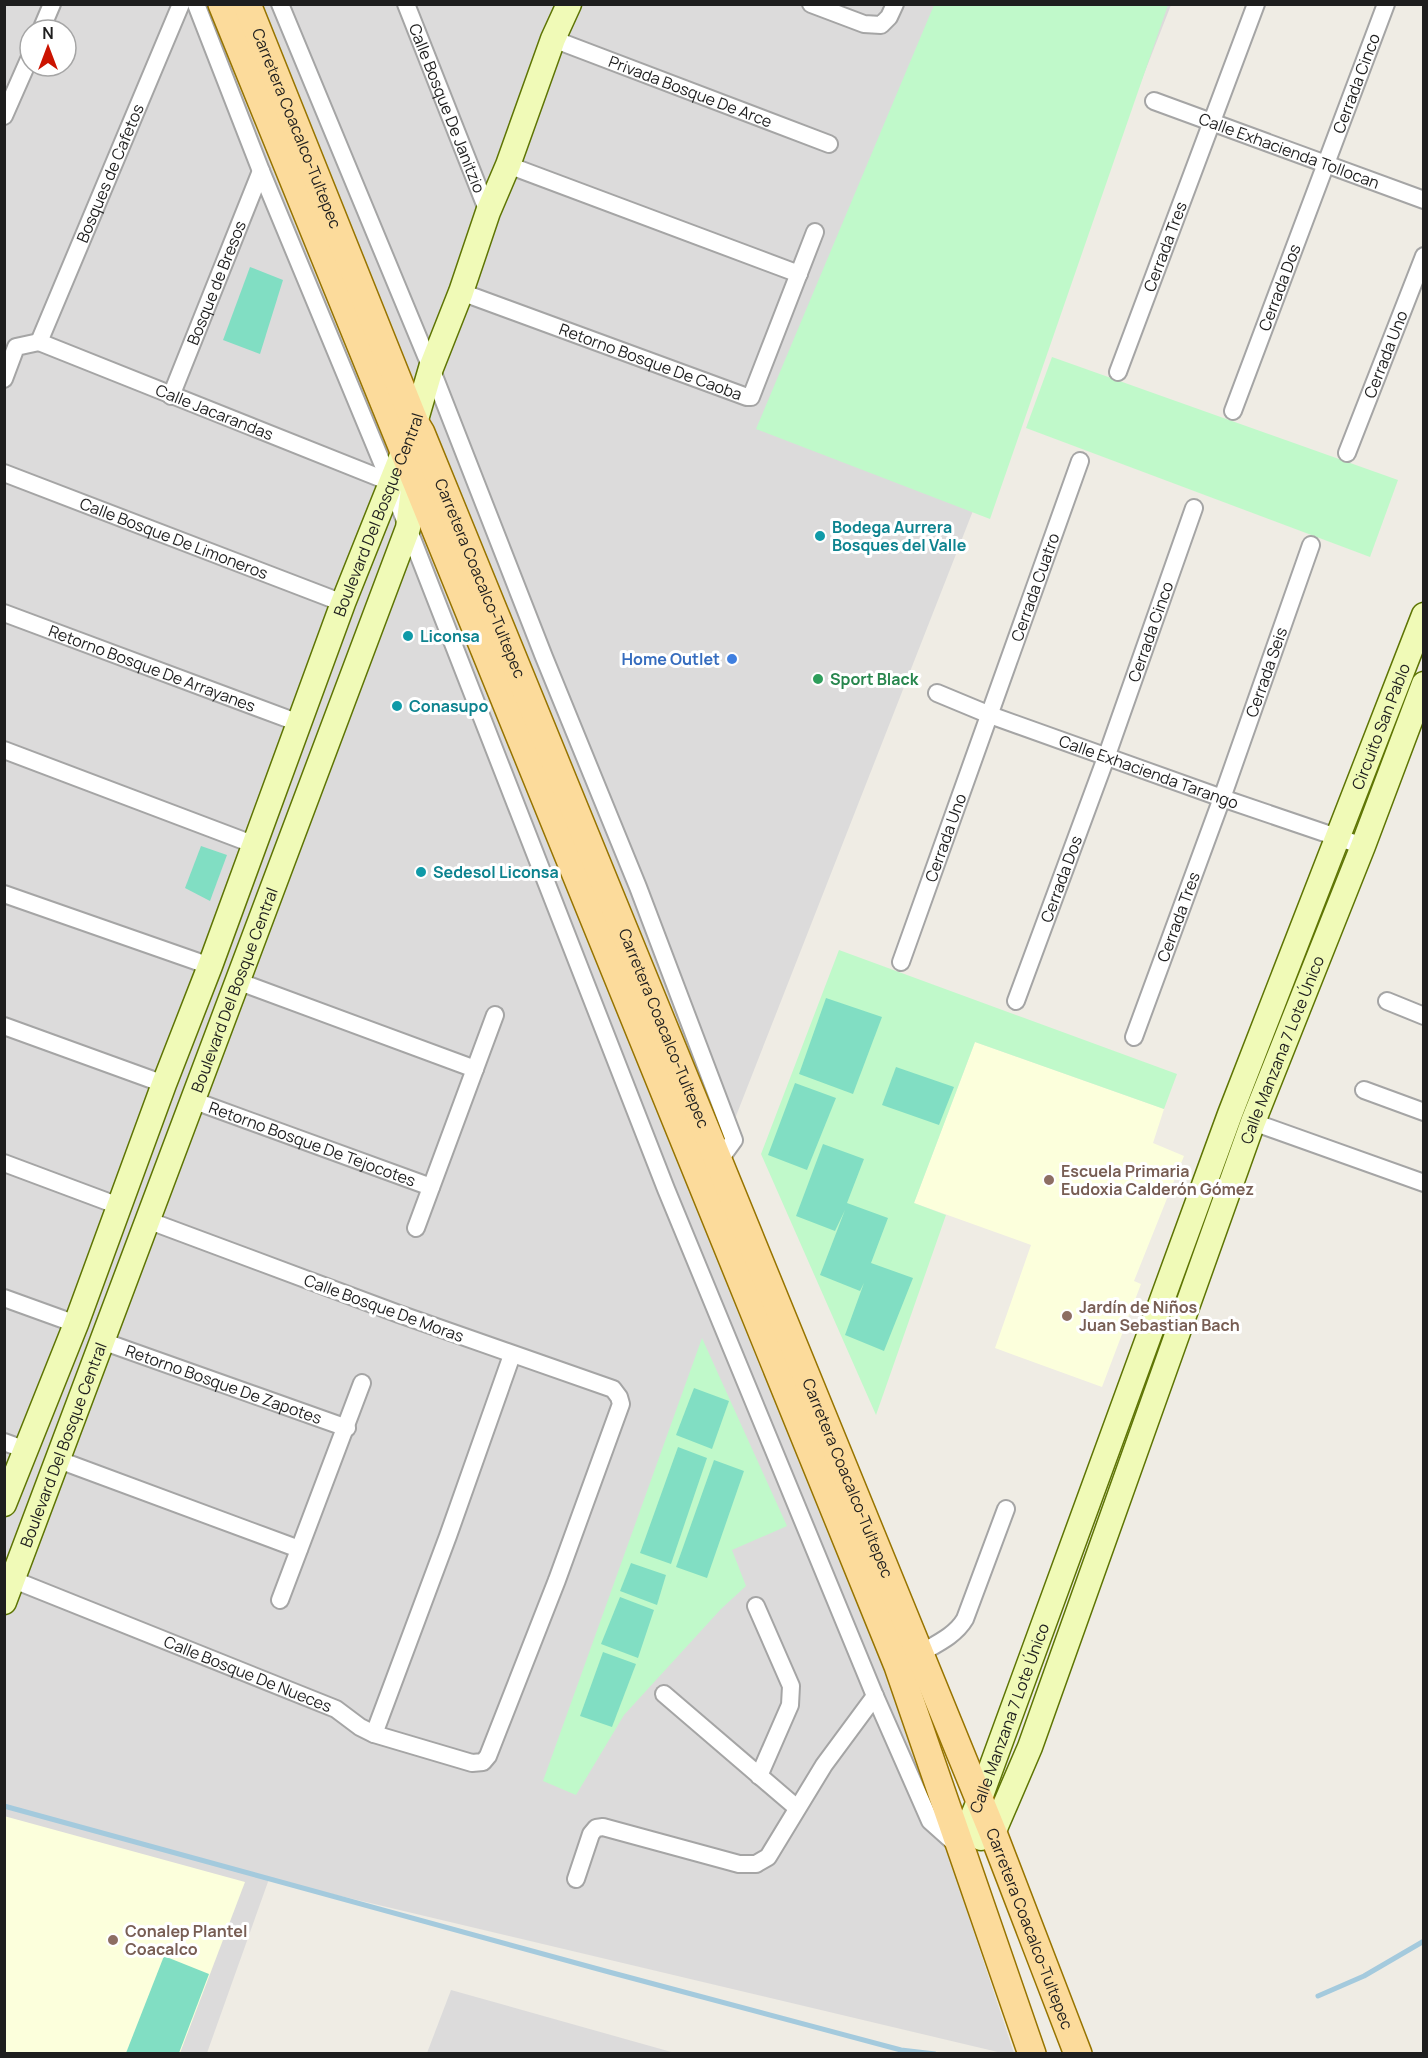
<svg xmlns="http://www.w3.org/2000/svg" width="1428" height="2058" viewBox="0 0 1428 2058" font-family="Manrope,sans-serif">
	<style>
		.residential { fill: #dcdbdb; fill-rule: evenodd }
		.education { fill: #fcffdc }
		.park { fill: #c0f9ca }
		.pitch { fill: #81dec3 }
		.lines { fill: none; stroke-linecap: round; stroke-linejoin: round }
		.stream { stroke: #a4cadd; stroke-width: 5 }
		.street-casing { stroke: #a5a5a5; stroke-width: 20 }
		.secondary-casing { stroke: #5e7504; stroke-width: 27 }
		.primary-casing { stroke: #977400; stroke-width: 30 }
		.street { stroke: #fff; stroke-width: 16 }
		.secondary { stroke: #f0fab7; stroke-width: 24 }
		.primary { stroke: #fcdb9b; stroke-width: 27 }
		.culture-dot { fill: #0f9aa8; stroke: #fff; stroke-width: 2 }
		.shop-dot { fill: #3f7fe0; stroke: #fff; stroke-width: 2 }
		.leisure-dot { fill: #2e9e5b; stroke: #fff; stroke-width: 2 }
		.education-dot { fill: #8d6e63; stroke: #fff; stroke-width: 2 }
		.labels { text-anchor: middle; dominant-baseline: central; stroke-width: 6; stroke-linejoin: round; paint-order: stroke }
		.street-label { font-size: 16px; fill: #1e1e1e; stroke: #fff }
		.culture-label { font-size: 16px; font-weight: bold; fill: #0d838f; stroke: #fff; text-anchor: start }
		.shop-label { font-size: 16px; font-weight: bold; fill: #366cbe; stroke: #fff; text-anchor: end }
		.leisure-label { font-size: 16px; font-weight: bold; fill: #27864d; stroke: #fff; text-anchor: start }
		.education-label { font-size: 16px; font-weight: bold; fill: #785e54; stroke: #fff; text-anchor: start }
	</style>
	<rect width="100%" height="100%" fill="#efece4"/>
	<g class="residential">
		<path d="M5,5H1171L718,1162L1014,2053H1002L269,1879L207,2053L5,2054ZM30,30H66V66H30Z"/>
		<polygon points="451,1990 675,2053 427,2053"/>
	</g>
	<g class="education">
		<polygon points="975,1042 1164,1109 1153,1143 1184,1156 1134,1281 1141,1284 1102,1387 995,1348 1031,1245 914,1203"/>
		<polygon points="4,1816 245,1882 180,2053 5,2053"/>
	</g>
	<g class="park">
		<polygon points="934,5 1168,5 990,519 756,429"/>
		<polygon points="1052,357 1398,480 1370,557 1026,428"/>
		<polygon points="839,950 1177,1074 1164,1109 975,1042 914,1203 946,1215 876,1415 761,1154"/>
		<polygon points="702,1338 787,1526 732,1550 746,1586 721,1609 624,1715 576,1795 543,1781"/>
	</g>
	<g class="pitch">
		<polygon points="250,267 283,280 260,354 223,340"/>
		<polygon points="201,846 227,855 210,901 185,888"/>
		<polygon points="826,998 882,1017 853,1094 799,1074"/>
		<polygon points="896,1067 954,1087 939,1125 882,1105"/>
		<polygon points="795,1083 836,1098 807,1170 768,1155"/>
		<polygon points="823,1144 864,1159 847,1203 888,1218 871,1263 913,1278 884,1351 845,1335 864,1283 860,1291 820,1275 845,1210 835,1231 796,1216"/>
		<polygon points="694,1388 729,1401 712,1449 676,1435"/>
		<polygon points="678,1447 707,1458 671,1564 640,1553"/>
		<polygon points="714,1460 744,1471 707,1578 676,1567"/>
		<polygon points="631,1563 666,1575 657,1605 620,1591"/>
		<polygon points="620,1597 654,1610 638,1658 601,1644"/>
		<polygon points="603,1652 636,1664 612,1727 580,1716"/>
		<polygon points="164,1956 209,1974 179,2053 126,2053"/>
	</g>
	<g class="lines">
		<g class="stream">
			<polyline points="4,1806 609,1972 901,2050 935,2054"/>
			<polyline points="1318,1996 1364,1976 1424,1941"/>
		</g>
		<defs>
			<g id="street">
				<polyline points="196,4 261,171 390,482 666,1189 875,1696 930,1821 958,1846"/>
				<polyline points="280,4 431,368 544,657 638,887 734,1140 718,1162"/>
				<path id="s1" d="M406,4L488,212"/>
				<polyline points="811,4 864,24 881,25 889,17 895,4"/>
				<polyline points="41,30 52,4"/>
				<path id="s2" d="M553,39L829,144"/>
				<path id="s3" d="M1154,101L1424,200"/>
				<polyline points="4,116 30,57"/>
				<polyline points="508,165 799,274"/>
				<path id="s4" d="M461,292L747,397H751L815,232"/>
				<path id="s5" d="M39,342L390,482"/>
				<path id="s6" d="M39,342L181,4"/>
				<path id="s7" d="M1118,372L1256,4"/>
				<polyline points="4,379 16,347 39,342"/>
				<path id="s8" d="M171,396L261,171"/>
				<path id="s9" d="M1233,411L1386,4"/>
				<path id="s10" d="M1347,453L1424,256"/>
				<path id="s11" d="M4,473L343,603"/>
				<path id="s12" d="M4,613L299,723"/>
				<path id="s13" d="M937,693L990,715L1222,798L1363,846"/>
				<polyline points="4,750 255,845"/>
				<polyline points="4,894 210,966"/>
				<path id="s14" d="M901,962L1080,461"/>
				<polyline points="237,981 475,1069"/>
				<path id="s15" d="M1016,1001L1107,755L1194,508"/>
				<polyline points="1387,1001 1424,1016"/>
				<polyline points="4,1026 164,1084"/>
				<path id="s16" d="M1134,1037L1222,798L1311,545"/>
				<polyline points="1364,1090 1424,1112"/>
				<path id="s17" d="M192,1100L431,1187"/>
				<polyline points="1253,1122 1424,1183"/>
				<polyline points="4,1163 119,1206"/>
				<polyline points="416,1228 495,1015"/>
				<polyline points="4,1298 76,1324"/>
				<path id="s18" d="M102,1341L347,1428"/>
				<polyline points="4,1442 26,1450"/>
				<polyline points="59,1460 299,1549"/>
				<path id="s19" d="M14,1580L336,1709L360,1727L374,1734L472,1763L483,1762L488,1756L557,1580L621,1404L619,1397L613,1389L399,1314L147,1220"/>
				<polyline points="280,1600 362,1383"/>
				<polyline points="756,1606 791,1686 790,1705 759,1776"/>
				<path d="M919,1654C936,1644 955,1636 965,1619L1006,1509"/>
				<polyline points="664,1694 797,1808"/>
				<polyline points="374,1734 448,1536 512,1355"/>
				<polyline points="576,1879 591,1834 596,1828 603,1827 739,1864 756,1864 768,1857 824,1765 875,1696"/>
			</g>
			<g id="secondary">
				<path id="s20" d="M4,1504L76,1324L164,1084L210,966L343,603L415,423L431,368L461,292L488,212L508,165L553,39L569,4"/>
				<path id="s21" d="M4,1602L408,528L415,474"/>
				<path id="s22" d="M981,1838L993,1833L1030,1747L1253,1122L1363,846L1424,684"/>
				<path id="s23" d="M960,1847L979,1801L1230,1114L1424,615"/>
			</g>
			<g id="primary">
				<polyline points="222,4 898,1666 1032,2054"/>
				<path id="s24" d="M247,4L415,423L421,433L993,1833L1078,2054"/>
			</g>
		</defs>
		<use href="#street" class="street-casing"/>
		<use href="#secondary" class="secondary-casing"/>
		<use href="#primary" class="primary-casing"/>
		<use href="#street" class="street"/>
		<use href="#secondary" class="secondary"/>
		<use href="#primary" class="primary"/>
	</g>
	<g class="culture-dot">
		<circle cx="820" cy="536" r="6"/>
		<circle cx="408" cy="636" r="6"/>
		<circle cx="397" cy="706" r="6"/>
		<circle cx="421" cy="872" r="6"/>
	</g>
	<circle class="shop-dot" cx="732" cy="659" r="6"/>
	<circle class="leisure-dot" cx="818" cy="679" r="6"/>
	<g class="education-dot">
		<circle cx="1049" cy="1180" r="6"/>
		<circle cx="1067" cy="1316" r="6"/>
		<circle cx="113" cy="1940" r="6"/>
	</g>
	<g class="labels">
		<g class="street-label">
			<text stroke="none"><textPath href="#s9" startOffset="350">Cerrada Cinco</textPath></text>
			<text stroke="none"><textPath href="#s2" startOffset="147">Privada Bosque De Arce</textPath></text>
			<text stroke="none"><textPath href="#s1" startOffset="112">Calle Bosque De Janitzio</textPath></text>
			<text stroke="none"><textPath href="#s24" startOffset="134">Carretera Coacalco-Tultepec</textPath></text>
			<text stroke="none"><textPath href="#s3" startOffset="144">Calle Exhacienda Tollocan</textPath></text>
			<text stroke="none"><textPath href="#s6" startOffset="183">Bosques de Cafetos</textPath></text>
			<text stroke="none"><textPath href="#s7" startOffset="134">Cerrada Tres</textPath></text>
			<text stroke="none"><textPath href="#s8" startOffset="122">Bosque de Bresos</textPath></text>
			<text stroke="none"><textPath href="#s9" startOffset="132">Cerrada Dos</textPath></text>
			<text stroke="none"><textPath href="#s10" startOffset="106">Cerrada Uno</textPath></text>
			<text stroke="none"><textPath href="#s4" startOffset="202">Retorno Bosque De Caoba</textPath></text>
			<text stroke="none"><textPath href="#s5" startOffset="189">Calle Jacarandas</textPath></text>
			<text stroke="none"><textPath href="#s20" startOffset="1058">Boulevard Del Bosque Central</textPath></text>
			<text stroke="none"><textPath href="#s11" startOffset="182">Calle Bosque De Limoneros</textPath></text>
			<text stroke="none"><textPath href="#s24" startOffset="620">Carretera Coacalco-Tultepec</textPath></text>
			<text stroke="none"><textPath href="#s14" startOffset="398">Cerrada Cuatro</textPath></text>
			<text stroke="none"><textPath href="#s15" startOffset="393">Cerrada Cinco</textPath></text>
			<text stroke="none"><textPath href="#s12" startOffset="158">Retorno Bosque De Arrayanes</textPath></text>
			<text stroke="none"><textPath href="#s16" startOffset="388">Cerrada Seis</textPath></text>
			<text stroke="none"><textPath href="#s23" startOffset="1197">Circuito San Pablo</textPath></text>
			<text stroke="none"><textPath href="#s13" startOffset="226">Calle Exhacienda Tarango</textPath></text>
			<text stroke="none"><textPath href="#s14" startOffset="132">Cerrada Uno</textPath></text>
			<text stroke="none"><textPath href="#s15" startOffset="130">Cerrada Dos</textPath></text>
			<text stroke="none"><textPath href="#s16" startOffset="128">Cerrada Tres</textPath></text>
			<text stroke="none"><textPath href="#s21" startOffset="654">Boulevard Del Bosque Central</textPath></text>
			<text stroke="none"><textPath href="#s24" startOffset="1106">Carretera Coacalco-Tultepec</textPath></text>
			<text stroke="none"><textPath href="#s22" startOffset="848">Calle Manzana 7 Lote Único</textPath></text>
			<text stroke="none"><textPath href="#s17" startOffset="128">Retorno Bosque De Tejocotes</textPath></text>
			<text transform="translate(384 1308) rotate(20)">Calle Bosque De Moras</text>
			<text stroke="none"><textPath href="#s18" startOffset="129">Retorno Bosque De Zapotes</textPath></text>
			<text stroke="none"><textPath href="#s21" startOffset="168">Boulevard Del Bosque Central</textPath></text>
			<text stroke="none"><textPath href="#s24" startOffset="1592">Carretera Coacalco-Tultepec</textPath></text>
			<text stroke="none"><textPath href="#s19" startOffset="252">Calle Bosque De Nueces</textPath></text>
			<text stroke="none"><textPath href="#s23" startOffset="138">Calle Manzana 7 Lote Único</textPath></text>
			<text stroke="none"><textPath href="#s24" startOffset="2078">Carretera Coacalco-Tultepec</textPath></text>
		</g>
		<g class="culture-label">
			<text x="832" y="527">Bodega Aurrera<tspan x="832" dy="18">Bosques del Valle</tspan></text>
			<text x="420" y="636">Liconsa</text>
			<text x="409" y="706">Conasupo</text>
			<text x="433" y="872">Sedesol Liconsa</text>
		</g>
		<g class="shop-label">
			<text x="720" y="659">Home Outlet</text>
		</g>
		<g class="leisure-label">
			<text x="830" y="679">Sport Black</text>
		</g>
		<g class="education-label">
			<text x="1061" y="1171">Escuela Primaria<tspan x="1061" dy="18">Eudoxia Calderón Gómez</tspan></text>
			<text x="1079" y="1307">Jardín de Niños<tspan x="1079" dy="18">Juan Sebastian Bach</tspan></text>
			<text x="125" y="1931">Conalep Plantel<tspan x="125" dy="18">Coacalco</tspan></text>
		</g>
	</g>
	<rect width="1428" height="2058" fill="none" stroke="#1e1e1e" stroke-width="12"/>
	<g transform="translate(48 48)"><circle r="28" fill="#ffffff" stroke="#a5a5a5" stroke-width="1.5"/>
	<path d="M0-4.5L10 22L0 15L-10 22Z" fill="#cb1300"/>
	<text y="-9" font-size="16" font-weight="bold" text-anchor="middle" fill="#1e1e1e">N</text>
	</g>
</svg>
